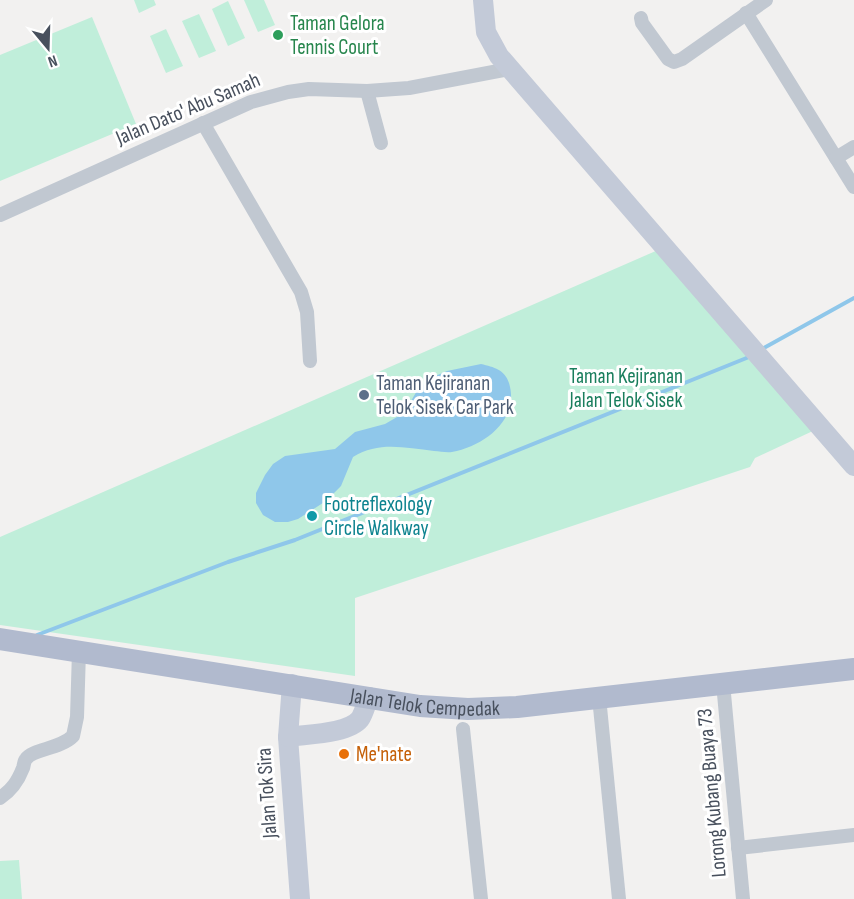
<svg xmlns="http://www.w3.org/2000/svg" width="854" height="899" viewBox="0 0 854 899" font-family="'Sofia Sans Condensed',sans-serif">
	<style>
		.green { fill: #c0eeda }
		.water { fill: #8fc7ea }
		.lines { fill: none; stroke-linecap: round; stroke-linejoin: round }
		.stream { stroke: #8fc7ea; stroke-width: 4 }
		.street { stroke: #c1c8d1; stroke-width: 14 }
		.secondary { stroke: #c3cad8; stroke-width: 20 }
		.primary { stroke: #b1bace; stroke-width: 22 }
		.leisure-dot { fill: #2e9e5b; stroke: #fff; stroke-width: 2 }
		.service-dot { fill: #5c6f8a; stroke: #fff; stroke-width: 2 }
		.culture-dot { fill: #0f9aa8; stroke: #fff; stroke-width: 2 }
		.food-dot { fill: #e8710a; stroke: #fff; stroke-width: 2 }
		.labels { text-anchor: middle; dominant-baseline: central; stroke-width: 6; stroke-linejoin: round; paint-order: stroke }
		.leisure-label { font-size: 21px; fill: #27864d; stroke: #fff; text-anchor: start }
		.street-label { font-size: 21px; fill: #48505d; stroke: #fff }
		.park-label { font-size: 21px; fill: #1a7e5d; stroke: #fff }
		.service-label { font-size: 21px; fill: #4e5e75; stroke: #fff; text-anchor: start }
		.culture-label { font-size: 21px; fill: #0d838f; stroke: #fff; text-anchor: start }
		.food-label { font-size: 21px; fill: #c56008; stroke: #fff; text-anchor: start }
	</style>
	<rect width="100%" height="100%" fill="#f2f1f0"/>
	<g class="green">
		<polygon points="134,0 154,0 156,5 139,13"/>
		<polygon points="244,0 264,0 275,25 258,32"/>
		<polygon points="228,1 245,38 228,46 212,9"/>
		<polygon points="199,14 216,51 199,58 182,21"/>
		<polygon points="92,17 136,124 0,181 0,55"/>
		<polygon points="166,29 183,66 166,73 150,36"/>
		<polygon points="658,250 815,430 755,458 750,467 355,598 355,676 0,625 0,537"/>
		<polygon points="19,860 22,899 0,899 0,861"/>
	</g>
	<path class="water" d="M481,364C494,367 505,370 509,383C520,419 485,446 452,452C446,453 440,451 434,451C405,448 379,441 353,457L341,486L326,501L298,519L288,522H275L263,515L256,503V493L265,475L273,464L285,456L335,449L355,432L385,424L404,413L418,389L433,377L447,371Z"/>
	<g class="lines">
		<g class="stream">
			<polyline points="762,349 854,298"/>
			<polyline points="37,635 228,562 295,540 749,357"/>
		</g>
		<g class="street">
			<polyline points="746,13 854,187"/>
			<polyline points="641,18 642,23 668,59 674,62 682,59 766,0"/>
			<polyline points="367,91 381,143"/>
			<polyline points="203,123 301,292 307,312 310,361"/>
			<polyline points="836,158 854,147"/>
			<polyline points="0,215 251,102 288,92 309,89 367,91 409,88 509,69"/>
			<polyline points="723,683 743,899"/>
			<polyline points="599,697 619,899"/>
			<polyline points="463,729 481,899"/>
			<path d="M0,798C12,790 18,781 23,768C24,765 24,761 26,759C33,749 60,749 73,736L77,717L79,651"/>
			<polyline points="738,848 854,835"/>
		</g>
		<g class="secondary">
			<polyline points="483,0 486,32 499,56 854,466"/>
			<polyline points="292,684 288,737 300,899"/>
			<path d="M288,737C306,734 348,734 360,719C364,713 366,704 369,697"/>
		</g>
		<path class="primary" id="s1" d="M0,639L420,706L468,709L517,707L854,669"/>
	</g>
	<circle class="leisure-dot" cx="278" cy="35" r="6"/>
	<circle class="service-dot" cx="364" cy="395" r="6"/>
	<circle class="culture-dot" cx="312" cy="516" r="6"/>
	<circle class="food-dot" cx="344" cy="754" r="6"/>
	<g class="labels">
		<g class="leisure-label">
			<text x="290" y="23">Taman Gelora<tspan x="290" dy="24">Tennis Court</tspan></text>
		</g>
		<g class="street-label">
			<text transform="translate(188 109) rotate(-23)">Jalan Dato' Abu Samah</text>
			<text stroke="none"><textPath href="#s1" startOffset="430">Jalan Telok Cempedak</textPath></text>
			<text transform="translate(267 793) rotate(-94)">Jalan Tok Sira</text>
			<text transform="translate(712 793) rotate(-95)">Lorong Kubang Buaya 73</text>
		</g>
		<g class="park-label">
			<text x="626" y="376">Taman Kejiranan<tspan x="626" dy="24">Jalan Telok Sisek</tspan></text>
		</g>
		<g class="service-label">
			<text x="376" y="383">Taman Kejiranan<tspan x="376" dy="24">Telok Sisek Car Park</tspan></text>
		</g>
		<g class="culture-label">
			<text x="324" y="504">Footreflexology<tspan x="324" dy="24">Circle Walkway</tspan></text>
		</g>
		<g class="food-label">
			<text x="356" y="754">Me'nate</text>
		</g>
	</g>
	<g transform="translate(48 48) rotate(161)" stroke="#ffffff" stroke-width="4.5" paint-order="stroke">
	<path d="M0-4.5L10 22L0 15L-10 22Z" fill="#48505d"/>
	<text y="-9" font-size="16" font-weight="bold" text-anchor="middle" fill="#48505d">N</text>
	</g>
</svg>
